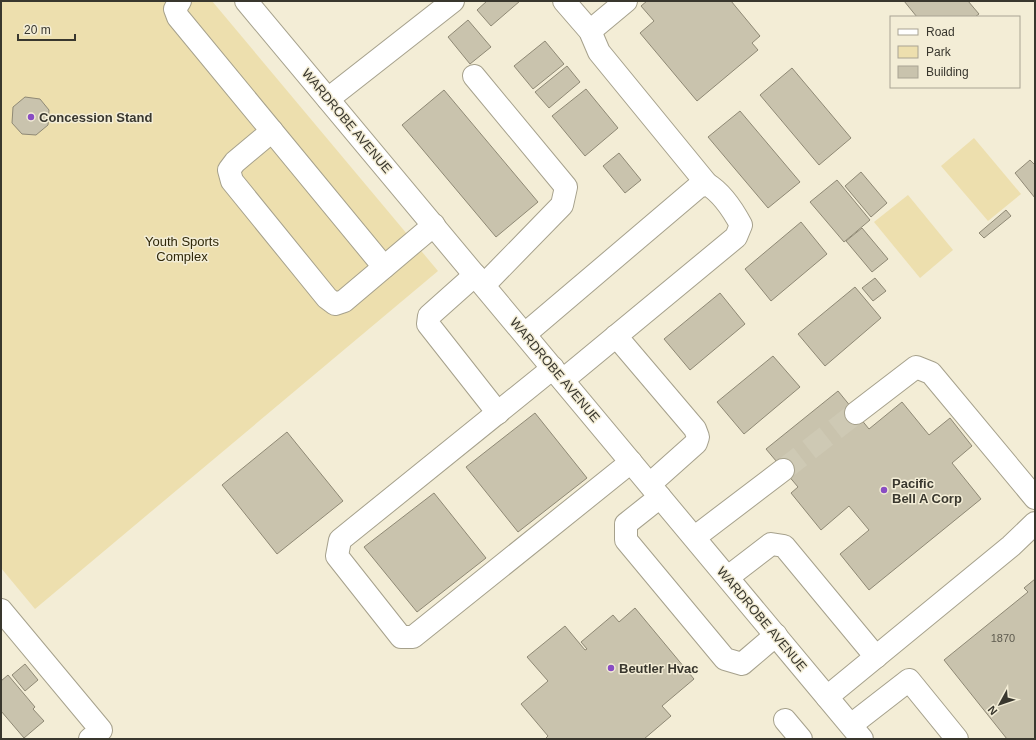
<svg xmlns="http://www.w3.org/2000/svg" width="1036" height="740" viewBox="0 0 1036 740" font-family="Helvetica,sans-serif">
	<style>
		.green { fill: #eddfae }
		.building { fill: #c9c3ad; stroke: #8f8975 }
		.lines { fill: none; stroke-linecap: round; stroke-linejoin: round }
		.minor-tunnel { stroke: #cec9b4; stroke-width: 22; stroke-dasharray: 22 11; stroke-linecap: butt }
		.minor-casing { stroke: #a6a18c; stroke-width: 24 }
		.minor { stroke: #fff; stroke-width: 22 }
		.poi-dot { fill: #894dc3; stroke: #f3edd6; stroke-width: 1.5 }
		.labels { text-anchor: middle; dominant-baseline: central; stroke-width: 3; stroke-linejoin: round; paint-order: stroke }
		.number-label { font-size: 11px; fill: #5d5a4e }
		.poi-label { font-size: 13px; font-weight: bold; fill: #39372e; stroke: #f3edd6; text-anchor: start }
		.street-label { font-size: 13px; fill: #39372e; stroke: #f3edd6 }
		.park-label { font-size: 13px; fill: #302809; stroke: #f3edd6 }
	</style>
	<rect width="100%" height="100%" fill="#f3edd6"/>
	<g class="green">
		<polygon points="1,1 212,1 438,271 35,609 1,568"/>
		<polygon points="974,138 1021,194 988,221 941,166"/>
		<polygon points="908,195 953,250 920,278 874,222"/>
	</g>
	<g class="building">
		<polygon points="487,1 520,1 491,26 477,10"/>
		<polygon points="647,1 731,1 760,36 752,43 758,50 697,101 640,33 654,21 641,6"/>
		<polygon points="904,1 968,1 979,14 975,17 917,17"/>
		<polygon points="468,20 491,47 470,64 448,37"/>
		<polygon points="545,41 564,64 533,89 514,66"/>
		<polygon points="567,66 580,82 549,108 535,92"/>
		<polygon points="792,68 851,138 819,165 760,95"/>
		<polygon points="586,89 618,128 585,156 552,116"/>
		<polygon points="444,90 538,202 496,237 402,125"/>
		<polygon points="25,97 40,99 49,110 48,125 36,135 22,134 12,123 13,107"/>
		<polygon points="740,111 800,182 768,208 708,137"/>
		<polygon points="619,153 641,180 625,193 603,166"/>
		<polygon points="1030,160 1035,165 1035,198 1015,173"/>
		<polygon points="861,172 887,203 871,217 845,186"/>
		<polygon points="837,180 870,220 844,242 810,202"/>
		<polygon points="1006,210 1011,216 984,238 979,233"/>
		<polygon points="801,222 827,254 771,301 745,269"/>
		<polygon points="862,228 888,259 872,272 846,241"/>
		<polygon points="875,278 886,291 873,301 862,288"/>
		<polygon points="855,287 881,318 825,366 798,334"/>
		<polygon points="720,293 745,324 690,370 664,339"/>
		<polygon points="773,356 800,387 744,434 717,402"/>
		<polygon points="838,391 869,429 902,402 929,435 950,418 972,446 952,463 981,499 869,590 840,554 869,530 849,506 821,530 791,493 798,487 766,449"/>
		<polygon points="535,413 587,478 518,532 466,467"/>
		<polygon points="287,432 343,501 277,554 222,485"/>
		<polygon points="434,493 486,558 417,612 364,547"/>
		<polygon points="1035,579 1035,739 1007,739 944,660 1028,592 1024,588"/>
		<polygon points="635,608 694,679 662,706 671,716 644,739 545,739 548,736 521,704 548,681 527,657 565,626 585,650 587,649 581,642 613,615 619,622"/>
		<polygon points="25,664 38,680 25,691 12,675"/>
		<polygon points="8,675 35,707 33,709 44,721 24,738 1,711 1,681"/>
	</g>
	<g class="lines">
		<polyline class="minor-tunnel" points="783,470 856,413"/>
		<defs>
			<g id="minor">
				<polyline points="180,1 175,9 178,17 384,267"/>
				<polyline points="246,1 862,739"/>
				<polyline points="564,1 590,31 599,52 707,184"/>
				<polyline points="590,31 626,1"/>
				<polyline points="474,76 566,187 562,205 484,285"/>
				<polyline points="328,99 453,1"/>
				<polyline points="272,131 235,162 229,170 232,181 327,298 335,304 344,301 434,225"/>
				<polyline points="475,275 429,316 428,324 498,413"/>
				<path d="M525,334L698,187L707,184C722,193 733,210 741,225L736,237L563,380"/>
				<polyline points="616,336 695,429 698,437 696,443 650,484"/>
				<polyline points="553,368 340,540 337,556 401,637 413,637 631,462"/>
				<polyline points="856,413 916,367 931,373 1035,498"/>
				<polyline points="660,497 626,524 626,540 725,659 742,664 776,635"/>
				<polyline points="695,537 783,470"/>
				<polyline points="728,577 771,544 784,546 876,657"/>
				<polyline points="1,610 101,730 90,739"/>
				<polyline points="827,697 1011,546 1035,523"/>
				<polyline points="785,720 801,739"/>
				<polyline points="851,725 909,680 957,739"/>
			</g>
		</defs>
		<use href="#minor" class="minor-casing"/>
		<use href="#minor" class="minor"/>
	</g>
	<g class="poi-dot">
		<circle cx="31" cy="117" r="4"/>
		<circle cx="884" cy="490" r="4"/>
		<circle cx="611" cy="668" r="4"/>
	</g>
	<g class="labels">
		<g class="number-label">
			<text x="1003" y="638">1870</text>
		</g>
		<g class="poi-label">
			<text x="39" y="117">Concession Stand</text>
			<text x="892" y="483">Pacific<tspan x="892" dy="15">Bell A Corp</tspan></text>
			<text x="619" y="668">Beutler Hvac</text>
		</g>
		<g class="street-label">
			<text transform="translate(347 121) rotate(50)">WARDROBE AVENUE</text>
			<text transform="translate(555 370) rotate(50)">WARDROBE AVENUE</text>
			<text transform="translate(762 619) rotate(50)">WARDROBE AVENUE</text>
		</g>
		<g class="park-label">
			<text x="182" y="241">Youth Sports<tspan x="182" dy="15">Complex</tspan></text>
		</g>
	</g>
	<rect width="1036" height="740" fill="none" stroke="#39372e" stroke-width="4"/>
	<rect x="890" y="16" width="130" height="72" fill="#f3edd6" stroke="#a9a493"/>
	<rect x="898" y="29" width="20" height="6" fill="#ffffff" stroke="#a9a493"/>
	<text x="926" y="36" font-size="12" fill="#39372e">Road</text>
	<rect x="898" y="46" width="20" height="12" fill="#eddfae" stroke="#a9a493"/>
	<text x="926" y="56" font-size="12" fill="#39372e">Park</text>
	<rect x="898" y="66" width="20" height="12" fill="#c9c3ad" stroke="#a9a493"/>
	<text x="926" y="76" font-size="12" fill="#39372e">Building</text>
	<g transform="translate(1000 704) rotate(230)" stroke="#f3edd6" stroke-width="3" paint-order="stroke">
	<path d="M0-3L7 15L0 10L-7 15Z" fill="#39372e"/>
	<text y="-6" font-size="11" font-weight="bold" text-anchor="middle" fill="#39372e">N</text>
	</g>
	<path d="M18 34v6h57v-6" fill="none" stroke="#39372e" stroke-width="2"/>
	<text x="24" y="34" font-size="12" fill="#39372e" stroke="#f3edd6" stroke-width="3" paint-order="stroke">20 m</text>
</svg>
